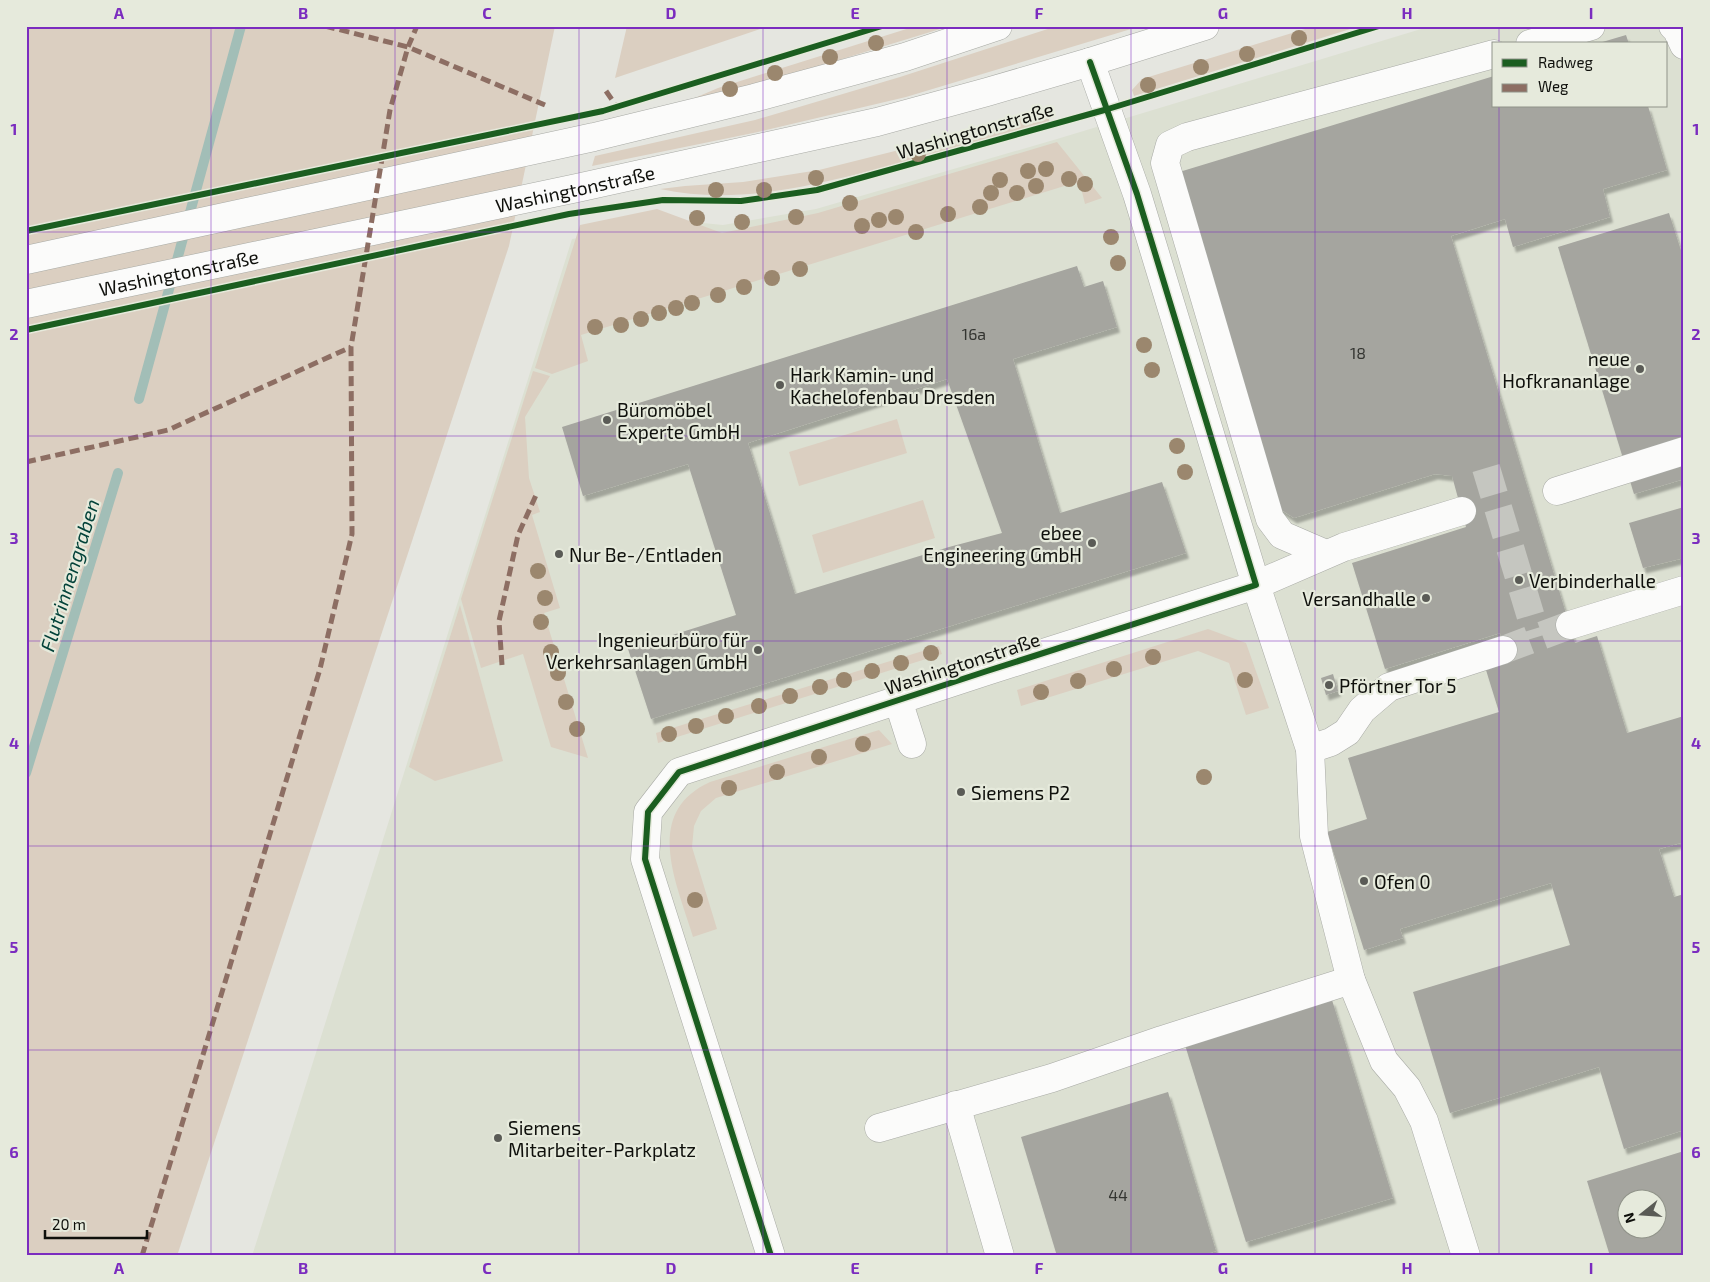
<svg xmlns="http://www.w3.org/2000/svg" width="1710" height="1282" viewBox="0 0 1710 1282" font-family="'Exo 2',sans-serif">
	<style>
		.built { fill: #dce0d2; fill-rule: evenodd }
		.green { fill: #dbcfc1 }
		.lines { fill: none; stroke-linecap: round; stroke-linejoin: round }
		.stream { stroke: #a2beb7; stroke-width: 10 }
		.building { fill: #a5a59f; fill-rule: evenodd; filter: url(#shadow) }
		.minor-tunnel { stroke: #c5c6c0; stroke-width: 28; stroke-dasharray: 28 14; stroke-linecap: butt }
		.minor-casing { stroke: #a8aaa5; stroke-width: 29 }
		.major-casing { stroke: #a8aaa5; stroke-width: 29 }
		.minor { stroke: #fbfbfa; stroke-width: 28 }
		.major { stroke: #fbfbfa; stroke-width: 28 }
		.quiet { stroke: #8d6e63; stroke-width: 5; stroke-dasharray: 10 5; stroke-linecap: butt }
		.cycleway-casing { stroke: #e6eadc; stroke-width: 9 }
		.cycleway { stroke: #1b5e20; stroke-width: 6 }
		.tree { fill: #9b876e }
		.grid { fill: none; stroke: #7b2cbf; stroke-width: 1; stroke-opacity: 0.55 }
		.poi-dot { fill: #5a5b56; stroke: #e6eadc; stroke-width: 2 }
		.labels { text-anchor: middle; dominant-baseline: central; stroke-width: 4.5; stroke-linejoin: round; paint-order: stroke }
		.number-label { font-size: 16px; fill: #343531 }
		.street-label { font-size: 19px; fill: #0f100c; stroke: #e6eadc }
		.poi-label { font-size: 19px; fill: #0f100c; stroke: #e6eadc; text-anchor: start }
		.water-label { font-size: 20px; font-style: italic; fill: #034239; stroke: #e6eadc }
		.neatline { fill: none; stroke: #7b2cbf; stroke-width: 2 }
		.grid-label { font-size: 16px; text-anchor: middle; font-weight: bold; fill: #7b2cbf }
	</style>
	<defs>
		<filter id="shadow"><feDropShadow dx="3" dy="5.5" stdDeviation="1" flood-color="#0004"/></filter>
	</defs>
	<rect width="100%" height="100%" fill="#e5e6e0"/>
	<path class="built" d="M1431,26H1684V1256H252L572,239L614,232L663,219L723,225L816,209L1057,139ZM1494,44H1666V106H1494ZM1628,1200H1658V1230H1628Z"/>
	<g class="green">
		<polygon points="26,26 555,26 509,246 177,1256 26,1256"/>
		<polygon points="627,26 769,26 615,78"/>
		<polygon points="916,26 950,26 760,84 676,106 718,88"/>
		<polygon points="1057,26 1141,26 906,97 758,132 592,166 595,156 755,120 900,77"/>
		<polygon points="1315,26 1360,26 1134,96 1132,90 1142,79"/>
		<path d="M1041,112L1047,115L1050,122C989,139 928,157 866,172C798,189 729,204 660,189L685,186L743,182L819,170L971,132Z"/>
		<polygon points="1057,142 1102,198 1085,204 1080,184 1074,183 581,335 588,361 552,374 535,368 580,225 657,209 722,233 818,213"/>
		<polygon points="533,371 550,376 525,417 529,478 540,512 532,515 560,608 544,613 588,758 551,747 523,654 481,668 461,599"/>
		<polygon points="897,419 907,453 799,486 789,452"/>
		<polygon points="923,500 935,538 823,573 812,535"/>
		<polygon points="460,605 503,761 435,781 409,767"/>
		<polygon points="1208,629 1246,643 1269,708 1246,715 1229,663 1198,651 1021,706 1017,690"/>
		<polygon points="939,646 942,654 658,743 656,733"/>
		<path d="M879,730L892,744L716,798L701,811L694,826L692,847L717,929L693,937C677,884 642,813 710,782Z"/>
	</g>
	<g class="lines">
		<g class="stream">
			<polyline points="139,399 241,26"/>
			<polyline points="26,773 118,473"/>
		</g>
	</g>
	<g class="building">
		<polygon points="1626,35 1629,44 1599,44 1599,43"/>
		<polygon points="1494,76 1494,106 1648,106 1667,170 1603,189 1610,217 1513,247 1505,219 1451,236 1575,643 1597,636 1627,733 1684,716 1684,842 1659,849 1674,897 1684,894 1684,1130 1624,1149 1599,1067 1450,1113 1413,992 1570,945 1551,883 1400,929 1403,938 1364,950 1327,832 1367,819 1348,758 1499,712 1486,670 1508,663 1500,633 1385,669 1352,563 1466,527 1452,476 1435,474 1294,518 1277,507 1176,173"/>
		<polygon points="1669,213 1684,260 1684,479 1634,494 1558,247"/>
		<path d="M1077,266L1084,287L1103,281L1117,327L1013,359L1060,513L1162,482L1186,553L651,719L628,649L736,615L688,464L583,496L562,427ZM947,379L1002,533L949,547L795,594L748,443Z"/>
		<polygon points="1684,507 1684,558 1643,568 1629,523"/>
		<polygon points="1333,674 1338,691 1326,695 1321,678"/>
		<polygon points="1332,1000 1393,1198 1246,1242 1185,1045"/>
		<polygon points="1168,1092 1216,1251 1201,1256 1057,1256 1021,1137"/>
		<path d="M1684,1151V1256H1610L1587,1181ZM1628,1200H1658V1230H1628Z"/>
	</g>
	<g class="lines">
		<g class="minor-tunnel">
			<polyline points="1486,468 1537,637"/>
			<polyline points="1503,650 1570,625"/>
		</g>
		<defs>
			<g id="minor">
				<polyline points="1673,26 1677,30 1684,45"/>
				<polyline points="1530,44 1591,26"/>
				<polyline points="1090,62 1137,194 1256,585 1310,749 1314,836 1351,980 1384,1061 1407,1088 1424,1121 1466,1256"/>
				<polyline points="1557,491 1684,451"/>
				<polyline points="1326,554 1282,535 1270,519 1165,163 1170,145 1187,137 1494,54"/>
				<polyline points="1570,625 1684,590"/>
				<polyline points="898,700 912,744"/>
				<polyline points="1310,749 1331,742 1347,732 1362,710 1389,687 1503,650"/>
				<polyline points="956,1105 1000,1256"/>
				<polyline points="879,1128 1052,1078 1162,1040 1351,980"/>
				<polyline points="771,1256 645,859 648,812 679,772 987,671 1256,585 1344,547 1462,511"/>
			</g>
			<g id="major">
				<polyline points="26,260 594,137 754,98 905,57 998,26"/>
				<path id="s1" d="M26,304L577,188L877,122L987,92L1090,62L1205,26"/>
			</g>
		</defs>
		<use href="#minor" class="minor-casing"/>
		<use href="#major" class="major-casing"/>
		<use href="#minor" class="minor"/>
		<use href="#major" class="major"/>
		<g class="quiet">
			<polyline points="325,26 408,47 545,105"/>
			<polyline points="606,91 617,107"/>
			<polyline points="26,462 168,430 351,347"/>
			<polyline points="502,665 499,621 518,535 537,493"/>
			<polyline points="142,1256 320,669 352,534 351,347 390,110 408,47 417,26"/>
		</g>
		<defs>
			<g id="cycleway">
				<polyline points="26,231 603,111 882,26"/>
				<polyline points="26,330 569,214 663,200 741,201 817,190 1108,109 1379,26"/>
				<polyline points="771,1256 645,859 648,812 679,772 987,671 1256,585 1137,194 1090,62"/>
			</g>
		</defs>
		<use href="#cycleway" class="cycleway-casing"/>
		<use href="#cycleway" class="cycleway"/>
	</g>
	<g class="tree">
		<circle cx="1299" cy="38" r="8"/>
		<circle cx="876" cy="43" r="8"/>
		<circle cx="1247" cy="54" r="8"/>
		<circle cx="830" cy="57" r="8"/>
		<circle cx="1201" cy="67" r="8"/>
		<circle cx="775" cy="73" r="8"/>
		<circle cx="1148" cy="85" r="8"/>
		<circle cx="730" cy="89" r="8"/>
		<circle cx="918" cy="154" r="8"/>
		<circle cx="1046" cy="169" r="8"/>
		<circle cx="1028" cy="171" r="8"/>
		<circle cx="816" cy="178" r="8"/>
		<circle cx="1069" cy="179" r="8"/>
		<circle cx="1000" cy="180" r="8"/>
		<circle cx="1085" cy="184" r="8"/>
		<circle cx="1036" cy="186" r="8"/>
		<circle cx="716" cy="190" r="8"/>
		<circle cx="764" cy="190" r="8"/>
		<circle cx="991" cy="193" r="8"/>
		<circle cx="1017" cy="193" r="8"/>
		<circle cx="850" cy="203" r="8"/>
		<circle cx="980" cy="207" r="8"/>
		<circle cx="948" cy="214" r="8"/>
		<circle cx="796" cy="217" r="8"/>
		<circle cx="896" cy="217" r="8"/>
		<circle cx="697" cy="218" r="8"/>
		<circle cx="879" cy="220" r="8"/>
		<circle cx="742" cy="222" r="8"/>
		<circle cx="862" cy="226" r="8"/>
		<circle cx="916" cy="232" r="8"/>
		<circle cx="1111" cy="237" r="8"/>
		<circle cx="1118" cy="263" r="8"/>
		<circle cx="800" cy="269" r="8"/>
		<circle cx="772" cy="278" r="8"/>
		<circle cx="744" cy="287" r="8"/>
		<circle cx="718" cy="295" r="8"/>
		<circle cx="692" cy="303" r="8"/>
		<circle cx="676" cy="308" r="8"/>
		<circle cx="659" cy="313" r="8"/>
		<circle cx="641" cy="319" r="8"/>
		<circle cx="621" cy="325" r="8"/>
		<circle cx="595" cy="327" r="8"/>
		<circle cx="1144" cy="345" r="8"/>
		<circle cx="1152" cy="370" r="8"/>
		<circle cx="1177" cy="446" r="8"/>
		<circle cx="1185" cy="472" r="8"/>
		<circle cx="538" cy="571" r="8"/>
		<circle cx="545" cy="598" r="8"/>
		<circle cx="541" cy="622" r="8"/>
		<circle cx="551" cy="652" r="8"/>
		<circle cx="931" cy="653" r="8"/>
		<circle cx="1153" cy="657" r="8"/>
		<circle cx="901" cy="663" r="8"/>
		<circle cx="1114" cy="669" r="8"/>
		<circle cx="872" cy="671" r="8"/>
		<circle cx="558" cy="673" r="8"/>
		<circle cx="844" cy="680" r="8"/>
		<circle cx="1245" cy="680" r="8"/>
		<circle cx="1078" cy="681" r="8"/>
		<circle cx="820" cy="687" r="8"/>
		<circle cx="1041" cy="692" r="8"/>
		<circle cx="790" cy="696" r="8"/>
		<circle cx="566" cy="702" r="8"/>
		<circle cx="759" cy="706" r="8"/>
		<circle cx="726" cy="716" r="8"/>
		<circle cx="696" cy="726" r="8"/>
		<circle cx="577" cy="729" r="8"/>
		<circle cx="669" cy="734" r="8"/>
		<circle cx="863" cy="744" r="8"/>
		<circle cx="819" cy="757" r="8"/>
		<circle cx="777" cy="772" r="8"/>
		<circle cx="1204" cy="777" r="8"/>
		<circle cx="729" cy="788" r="8"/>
		<circle cx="695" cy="900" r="8"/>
	</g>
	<path class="grid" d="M211,26V1256M395,26V1256M579,26V1256M763,26V1256M947,26V1256M1131,26V1256M1315,26V1256M1499,26V44M1499,106V1256M26,232H1684M26,436H1684M26,641H1684M26,846H1684M26,1050H1684"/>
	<g class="poi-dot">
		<circle cx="1640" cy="369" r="5"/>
		<circle cx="780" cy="385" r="5"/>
		<circle cx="607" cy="420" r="5"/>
		<circle cx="1092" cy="543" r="5"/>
		<circle cx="559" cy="554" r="5"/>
		<circle cx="1519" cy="580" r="5"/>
		<circle cx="1426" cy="598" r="5"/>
		<circle cx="758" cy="650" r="5"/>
		<circle cx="1329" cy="685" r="5"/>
		<circle cx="961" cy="792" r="5"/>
		<circle cx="1364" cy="881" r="5"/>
		<circle cx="498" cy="1138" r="5"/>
	</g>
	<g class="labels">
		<g class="number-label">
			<text x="974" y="333">16a</text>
			<text x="1358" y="352">18</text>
			<text x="1118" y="1194">44</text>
		</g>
		<g class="street-label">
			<text transform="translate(975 130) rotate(-16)">Washingtonstraße</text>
			<text stroke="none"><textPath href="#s1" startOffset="561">Washingtonstraße</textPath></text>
			<text stroke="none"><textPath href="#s1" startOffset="156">Washingtonstraße</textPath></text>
			<text transform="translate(962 663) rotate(-18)">Washingtonstraße</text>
		</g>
		<g class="poi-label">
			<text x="1630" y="358" text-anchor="end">neue<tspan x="1630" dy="22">Hofkrananlage</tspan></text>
			<text x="790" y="374">Hark Kamin- und<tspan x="790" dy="22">Kachelofenbau Dresden</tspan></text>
			<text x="617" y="409">Büromöbel<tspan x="617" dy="22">Experte GmbH</tspan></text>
			<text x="1082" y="532" text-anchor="end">ebee<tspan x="1082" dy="22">Engineering GmbH</tspan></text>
			<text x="569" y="554">Nur Be-/Entladen</text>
			<text x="1529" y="580">Verbinderhalle</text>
			<text x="1416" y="598" text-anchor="end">Versandhalle</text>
			<text x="748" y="639" text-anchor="end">Ingenieurbüro für<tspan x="748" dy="22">Verkehrsanlagen GmbH</tspan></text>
			<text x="1339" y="685">Pförtner Tor 5</text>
			<text x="971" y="792">Siemens P2</text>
			<text x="1374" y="881">Ofen 0</text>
			<text x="508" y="1127">Siemens<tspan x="508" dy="22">Mitarbeiter-Parkplatz</tspan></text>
		</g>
		<g class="water-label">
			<text transform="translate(69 575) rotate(-73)">Flutrinnengraben</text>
		</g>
	</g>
	<rect width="1710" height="1282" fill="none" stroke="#e6eadc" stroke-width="55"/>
	<rect x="1492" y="42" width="175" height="65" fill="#e6eadc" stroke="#909389"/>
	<rect x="1502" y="59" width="25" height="8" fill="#1b5e20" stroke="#909389"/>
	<text x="1538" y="68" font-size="15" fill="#0f100c">Radweg</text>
	<rect x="1502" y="84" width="25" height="8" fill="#8d6e63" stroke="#909389"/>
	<text x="1538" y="92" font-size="15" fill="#0f100c">Weg</text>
	<g transform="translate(1642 1214) rotate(253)"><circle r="24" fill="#e6eadc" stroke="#909389"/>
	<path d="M0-4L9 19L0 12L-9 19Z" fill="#5a5b56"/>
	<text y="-8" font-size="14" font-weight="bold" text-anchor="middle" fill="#0f100c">N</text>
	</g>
	<path d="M45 1230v8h102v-8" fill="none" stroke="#0f100c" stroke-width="2.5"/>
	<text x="52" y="1230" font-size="15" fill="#0f100c" stroke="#e6eadc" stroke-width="4" paint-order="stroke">20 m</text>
	<rect x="28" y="28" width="1654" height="1226" class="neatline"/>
	<g class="grid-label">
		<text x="119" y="19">A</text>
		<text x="303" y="19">B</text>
		<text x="487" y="19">C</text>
		<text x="671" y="19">D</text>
		<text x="855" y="19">E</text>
		<text x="1039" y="19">F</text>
		<text x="1223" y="19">G</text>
		<text x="1407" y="19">H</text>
		<text x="1591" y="19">I</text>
		<text x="14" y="135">1</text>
		<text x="1696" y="135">1</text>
		<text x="14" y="340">2</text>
		<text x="1696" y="340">2</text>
		<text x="14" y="544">3</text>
		<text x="1696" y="544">3</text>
		<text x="14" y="749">4</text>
		<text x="1696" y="749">4</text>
		<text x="14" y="953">5</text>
		<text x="1696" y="953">5</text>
		<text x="14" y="1158">6</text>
		<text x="1696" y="1158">6</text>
		<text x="119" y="1274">A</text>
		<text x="303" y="1274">B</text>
		<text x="487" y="1274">C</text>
		<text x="671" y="1274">D</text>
		<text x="855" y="1274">E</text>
		<text x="1039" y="1274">F</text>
		<text x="1223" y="1274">G</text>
		<text x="1407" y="1274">H</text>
		<text x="1591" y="1274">I</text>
	</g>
</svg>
